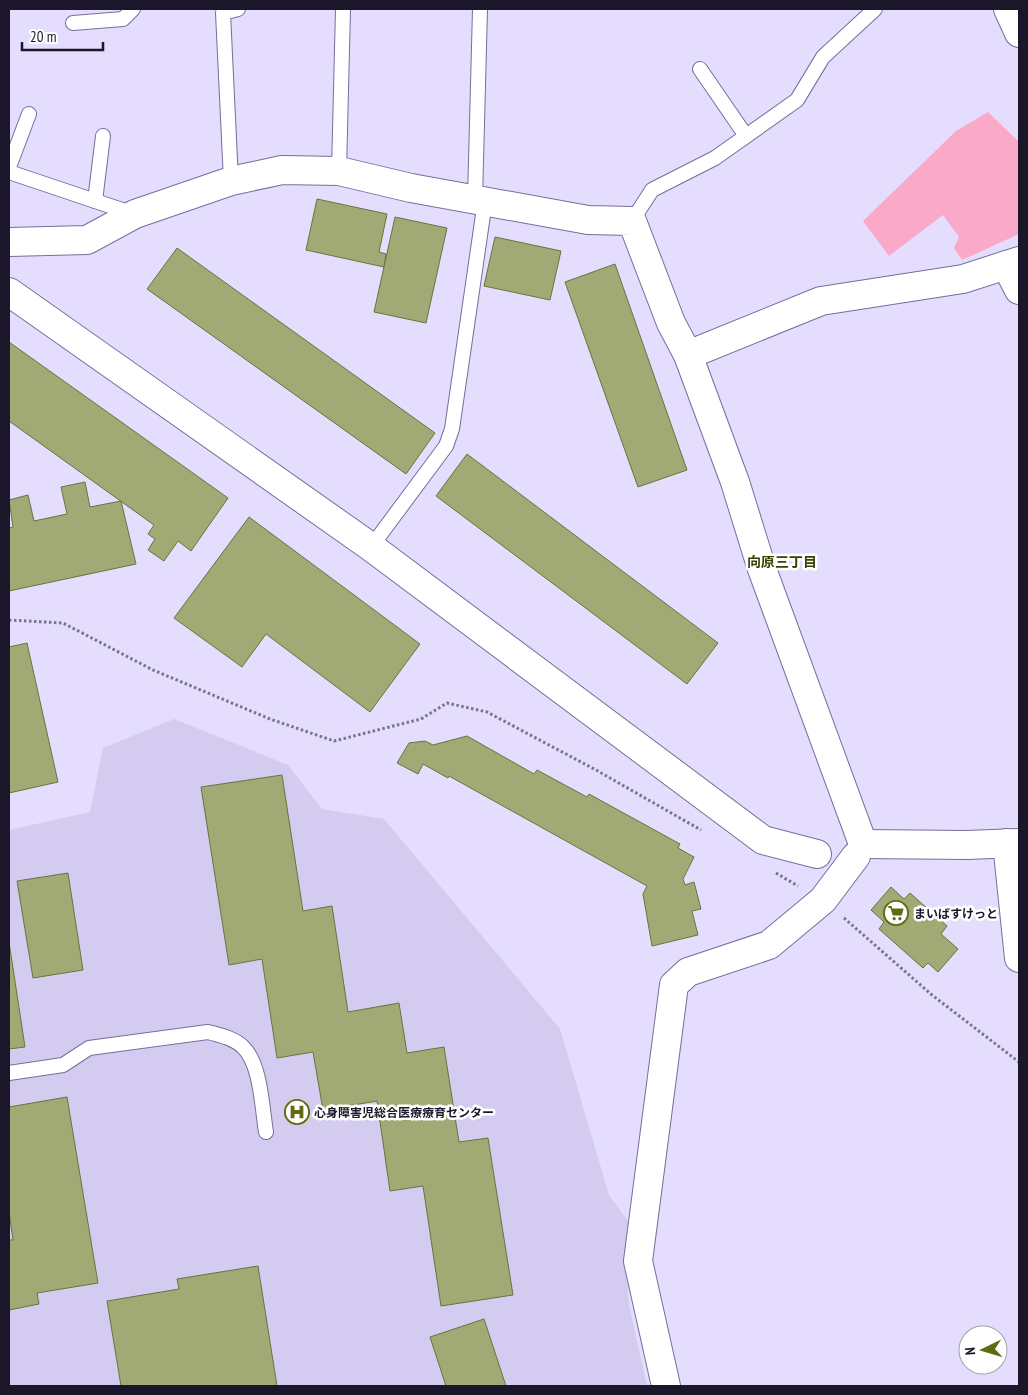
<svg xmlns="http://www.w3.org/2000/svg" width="1028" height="1395" viewBox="0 0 1028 1395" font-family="'PT Sans Narrow','Noto Sans JP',sans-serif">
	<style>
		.built { fill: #d4ccf0 }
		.green { fill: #faaac8 }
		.building { fill: #a1a974; stroke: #6b723f }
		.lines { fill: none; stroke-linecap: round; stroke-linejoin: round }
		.lane-casing { stroke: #786d9c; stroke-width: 16 }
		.street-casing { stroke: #786d9c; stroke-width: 30 }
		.secondary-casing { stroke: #786d9c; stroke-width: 30 }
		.path { stroke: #79738d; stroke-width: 3; stroke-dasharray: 2.5 2.5; stroke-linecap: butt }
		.lane { stroke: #fff; stroke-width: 14 }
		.street { stroke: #fff; stroke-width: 28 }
		.secondary { stroke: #fff; stroke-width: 28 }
		.labels { text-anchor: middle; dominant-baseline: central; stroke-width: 5; stroke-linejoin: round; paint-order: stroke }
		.poi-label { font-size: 12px; font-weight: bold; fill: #1b1629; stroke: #fff; text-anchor: start }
		.neighbourhood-label { font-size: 14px; font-weight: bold; fill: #3a4001; stroke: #fff }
	</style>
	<rect width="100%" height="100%" fill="#e4ddfd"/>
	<polygon class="built" points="174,719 288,765 322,809 384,819 560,1029 609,1195 628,1221 626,1265 629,1305 647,1386 9,1386 9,830 90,812 103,748"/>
	<polygon class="green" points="988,112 1019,142 1019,234 962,260 954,248 959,237 943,215 889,256 863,221 956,131"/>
	<g class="building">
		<polygon points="317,199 387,214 379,252 386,254 384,267 306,250"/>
		<polygon points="395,217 447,228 426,323 374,312"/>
		<polygon points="495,237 561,251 550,300 484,286"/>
		<polygon points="177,248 435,433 406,474 147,289"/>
		<polygon points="615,264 687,470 638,487 565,282"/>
		<polygon points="9,342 228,498 191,551 178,541 164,561 148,550 155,539 148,534 154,525 9,421"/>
		<polygon points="467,454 718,643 687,684 436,496"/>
		<polygon points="85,482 90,507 121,501 136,564 9,591 9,528 13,527 9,500 28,495 34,521 67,514 61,487"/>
		<polygon points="249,517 420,644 370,712 266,634 242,667 174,618"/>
		<polygon points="27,643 58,782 9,793 9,647"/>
		<polygon points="467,736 534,774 537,770 587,797 589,794 680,844 678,848 694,857 683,879 685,885 694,882 701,909 692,911 698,935 652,946 643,894 647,886 449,776 448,778 423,764 418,774 397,763 409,743 425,741 433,745"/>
		<polygon points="282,775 303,911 332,906 348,1012 399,1003 407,1053 444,1047 459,1142 488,1138 513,1295 441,1306 423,1186 390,1191 377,1101 323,1110 313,1052 277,1058 262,959 229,965 201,787"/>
		<polygon points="68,873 83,970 33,978 17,881"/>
		<polygon points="891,887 904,899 910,893 947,926 941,934 958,949 938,972 928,963 923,968 879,929 884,922 871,910"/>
		<polygon points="9,942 25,1047 9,1049"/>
		<polygon points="67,1097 98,1283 37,1293 39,1304 9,1310 9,1240 13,1240 9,1212 9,1107"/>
		<polygon points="258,1266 277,1386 121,1386 107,1301 179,1289 177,1279"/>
		<polygon points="484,1319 506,1386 446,1386 430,1337"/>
	</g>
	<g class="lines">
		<defs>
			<g id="lane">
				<polyline points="73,23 123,19 133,9"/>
				<polyline points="700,69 746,136"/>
				<polyline points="9,167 29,114"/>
				<polyline points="339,171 343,9"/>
				<polyline points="9,172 134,214"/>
				<polyline points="231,181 223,13 238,9"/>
				<polyline points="475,199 480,9"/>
				<polyline points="95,201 103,136"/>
				<polyline points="632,221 652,190 715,158 797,100 823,57 875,9"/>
				<polyline points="371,547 446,446 452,429 485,201"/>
				<path d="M9,1073L63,1065L89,1048L208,1032C219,1035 234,1038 243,1047C261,1064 262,1108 266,1132"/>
			</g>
			<g id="street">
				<polyline points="1008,9 1019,33"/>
				<polyline points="9,242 87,240 135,214 231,181 282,170 339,171 411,188 588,220 632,221 671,323 688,355 735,482 762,569 863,844"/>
				<polyline points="1006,265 1019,290"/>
				<polyline points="688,355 821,301 963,279 1019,261"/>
				<polyline points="1007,843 1019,958"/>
				<polyline points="863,844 967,845 1019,843"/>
				<polyline points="666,1386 638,1261 674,985 688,972 769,945 823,900 856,856"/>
			</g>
			<polyline id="secondary" points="9,292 371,547 763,840 817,854"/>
		</defs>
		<use href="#lane" class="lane-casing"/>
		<use href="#street" class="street-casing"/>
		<use href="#secondary" class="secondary-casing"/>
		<g class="path">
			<polyline points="9,620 63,623 153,670 270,719 334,741 421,719 447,703 487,712 596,770 701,830"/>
			<polyline points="776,873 798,886"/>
			<polyline points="844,918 932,995 1019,1062"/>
		</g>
		<use href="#lane" class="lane"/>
		<use href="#street" class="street"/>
		<use href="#secondary" class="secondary"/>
	</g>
	<defs>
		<symbol id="supermarket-ring" viewBox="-11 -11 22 22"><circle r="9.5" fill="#fff" stroke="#626b11" stroke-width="1.5"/><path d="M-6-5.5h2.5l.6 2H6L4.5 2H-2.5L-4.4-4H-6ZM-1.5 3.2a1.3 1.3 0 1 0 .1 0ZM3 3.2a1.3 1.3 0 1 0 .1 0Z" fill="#626b11"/></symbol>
		<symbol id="hospital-ring" viewBox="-11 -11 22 22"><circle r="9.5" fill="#fff" stroke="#626b11" stroke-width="1.5"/><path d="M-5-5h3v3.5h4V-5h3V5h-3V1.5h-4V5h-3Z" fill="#626b11"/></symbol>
	</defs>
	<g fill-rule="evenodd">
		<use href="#supermarket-ring" x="882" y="899" width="28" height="28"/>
		<use href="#hospital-ring" x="283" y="1098" width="28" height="28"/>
	</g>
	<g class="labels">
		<g class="poi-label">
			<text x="914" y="913">まいばすけっと</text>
			<text x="314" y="1112">心身障害児総合医療療育センター</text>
		</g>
		<g class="neighbourhood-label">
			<text x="782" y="562">向原三丁目</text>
		</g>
	</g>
	<rect width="1028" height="1395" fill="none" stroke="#1b1629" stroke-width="20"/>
	<g transform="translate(983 1350) rotate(265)"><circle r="24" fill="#ffffff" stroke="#a4a2a9"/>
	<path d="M0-4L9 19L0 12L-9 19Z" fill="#626b11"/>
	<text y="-8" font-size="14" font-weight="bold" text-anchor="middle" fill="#1b1629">N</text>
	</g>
	<path d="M22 42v8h81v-8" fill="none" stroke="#1b1629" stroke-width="2.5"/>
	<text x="30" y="42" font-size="15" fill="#1b1629" stroke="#ffffff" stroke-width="4" paint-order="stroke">20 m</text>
</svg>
